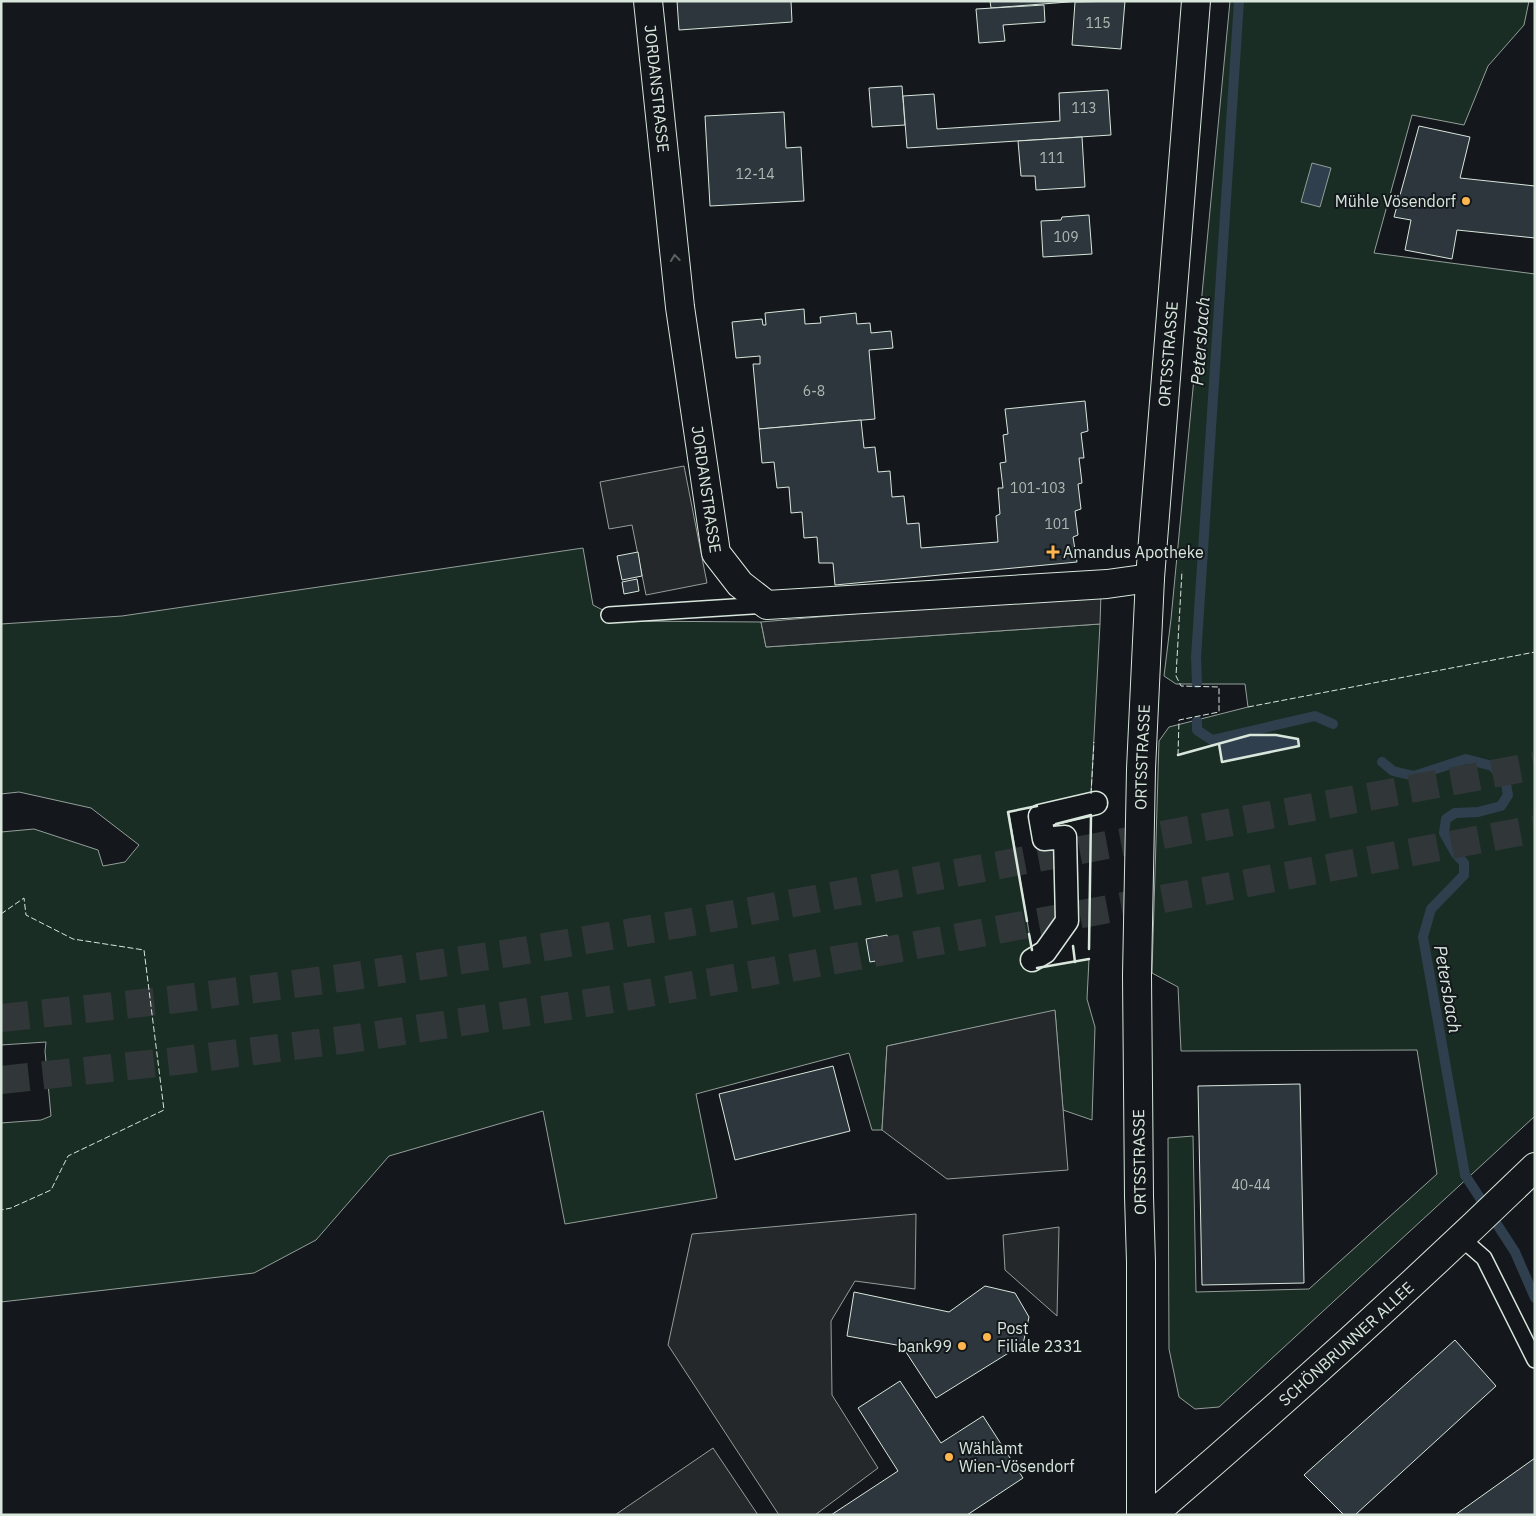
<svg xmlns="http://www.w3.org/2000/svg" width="1536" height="1516" viewBox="0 0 1536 1516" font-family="'IBM Plex Sans',sans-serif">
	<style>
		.green { fill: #1a2d24; stroke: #939e99 }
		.parking { fill: #24282b; stroke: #939e99 }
		.water { fill: #2f3f4d; stroke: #939e99 }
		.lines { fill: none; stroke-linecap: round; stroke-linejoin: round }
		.stream { stroke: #2f3f4d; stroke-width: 10 }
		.building { fill: #2c363c; stroke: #d8e6dc }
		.motorway-tunnel { stroke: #313739; stroke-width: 28; stroke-dasharray: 28 14; stroke-linecap: butt }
		.service-casing { stroke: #d8e6dc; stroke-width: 18 }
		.pedestrian-casing { stroke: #d8e6dc; stroke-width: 25 }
		.minor-casing { stroke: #d8e6dc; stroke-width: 30 }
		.tertiary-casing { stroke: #d8e6dc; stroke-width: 30 }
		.secondary-casing { stroke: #d8e6dc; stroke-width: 30 }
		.service { stroke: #14181c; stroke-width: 15 }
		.pedestrian { stroke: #14181c; stroke-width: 22 }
		.minor { stroke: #14181c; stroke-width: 28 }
		.tertiary { stroke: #14181c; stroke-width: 28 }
		.secondary { stroke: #14181c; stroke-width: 28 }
		.fence { stroke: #d8e6dc; stroke-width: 1; stroke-dasharray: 6 2.5; stroke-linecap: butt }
		.wall { stroke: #d8e6dc; stroke-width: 2.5 }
		.oneway { stroke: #59605f }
		.poi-dot { fill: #ffb74d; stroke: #14181c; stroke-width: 2 }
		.labels { text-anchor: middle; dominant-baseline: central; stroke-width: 4; stroke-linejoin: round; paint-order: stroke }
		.number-label { font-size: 14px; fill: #adbab4 }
		.street-label { font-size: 16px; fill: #d8e6dc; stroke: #14181c }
		.poi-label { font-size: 16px; fill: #d8e6dc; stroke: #14181c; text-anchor: start }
		.water-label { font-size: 18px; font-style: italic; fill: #d8e6dc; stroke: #14181c }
	</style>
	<rect width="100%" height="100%" fill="#14181c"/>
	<g class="green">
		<polygon points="1230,1 1529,1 1524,25 1488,66 1464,125 1412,115 1374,253 1535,274 1535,1116 1219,1407 1195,1409 1179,1397 1169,1349 1168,1138 1193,1136 1196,1292 1309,1289 1437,1174 1417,1050 1181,1051 1178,987 1152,973 1159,741 1169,727 1248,707 1245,684 1176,684 1164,676 1171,619"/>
		<polygon points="583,548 593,605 624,621 761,622 766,647 1100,624 1091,794 1009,812 1035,968 1089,959 1087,999 1095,1027 1092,1120 1063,1110 1055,1011 887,1046 882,1130 872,1130 849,1053 696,1094 717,1198 565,1224 543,1111 389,1156 316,1240 254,1273 1,1302 1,1123 41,1120 51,1116 45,1051 46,1042 1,1045 1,832 34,829 98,850 103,866 125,862 139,845 91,808 19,792 1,794 1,624 122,616"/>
	</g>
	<g class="parking">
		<polygon points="684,466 707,583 646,595 632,525 609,529 600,482"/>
		<polygon points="1101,592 1100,624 766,647 761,622"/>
		<polygon points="1055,1010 1068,1170 947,1179 882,1130 887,1046"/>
		<polygon points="916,1214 915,1289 855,1281 831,1321 832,1395 878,1468 815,1515 779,1515 668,1345 692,1234"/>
		<polygon points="1059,1227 1057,1316 1005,1270 1003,1235"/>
		<polygon points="713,1448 758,1515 615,1515"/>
	</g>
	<g class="water">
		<polygon points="1312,163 1331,168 1320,207 1301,202"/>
		<polygon points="1250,735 1276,735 1298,739 1299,746 1222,762 1219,744"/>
	</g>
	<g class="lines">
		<g class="stream">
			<polyline points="1197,683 1196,657 1239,1"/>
			<polyline points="1197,721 1197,730 1212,740 1315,716 1333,724"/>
			<polyline points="1382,762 1393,771 1414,776 1466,759 1492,766 1505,779 1508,795 1501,806 1478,812 1455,813 1446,819 1444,833 1456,854 1464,863 1464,875 1431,909 1423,937 1465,1175 1515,1252 1535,1298"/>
		</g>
	</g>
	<g class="building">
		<polygon points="677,1 791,1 792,22 679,30"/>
		<polygon points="990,1 1081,1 991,8"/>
		<polygon points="1125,1 1121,49 1072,45 1075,2"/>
		<polygon points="1044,5 1045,22 1003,25 1005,41 979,43 976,9"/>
		<polygon points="902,86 905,125 872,127 869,88"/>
		<polygon points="1108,90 1111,135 907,148 903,96 934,94 937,129 1060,121 1059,93"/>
		<polygon points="784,112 786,148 801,147 804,201 710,206 705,116"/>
		<polygon points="1419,126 1470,137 1460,178 1535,186 1535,238 1457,230 1452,259 1405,250 1411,220 1394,217"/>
		<polygon points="1082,137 1085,187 1036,190 1035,176 1021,176 1018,141"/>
		<polygon points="1089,215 1092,254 1043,257 1041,221 1061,220 1062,217"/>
		<polygon points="804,309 805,324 821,323 820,317 856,313 857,324 870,323 871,333 891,331 893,348 869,350 875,419 759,429 753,364 760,364 760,356 736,358 732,322 762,319 763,325 766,325 765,313"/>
		<polygon points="1085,401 1088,431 1081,433 1084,458 1079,458 1082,483 1078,484 1081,509 1075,511 1078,535 1073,537 1077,562 835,585 833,563 819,563 817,537 804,538 802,512 791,513 789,487 777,488 774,462 762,463 759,429 861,420 864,448 875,447 878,472 890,471 892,497 904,496 907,524 919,523 921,548 998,542 996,516 1000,514 998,488 1003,488 1000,463 1006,462 1003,435 1008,434 1005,409"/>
		<polygon points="638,552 642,576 622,580 617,556"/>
		<polygon points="637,579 639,591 624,594 622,582"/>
		<polygon points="887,935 892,958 870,962 866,939"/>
		<polygon points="833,1066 850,1131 735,1160 719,1094"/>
		<polygon points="1300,1084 1304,1283 1202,1285 1198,1086"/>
		<polygon points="985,1286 1015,1293 1029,1317 1023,1344 936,1398 902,1346 847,1336 854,1292 949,1312"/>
		<polygon points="1455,1340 1496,1386 1355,1515 1344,1515 1304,1475"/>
		<polygon points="900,1381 941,1443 983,1416 1023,1478 967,1515 831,1515 898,1471 858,1408"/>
		<polygon points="1535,1458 1535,1515 1455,1515"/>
	</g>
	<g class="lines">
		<g class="motorway-tunnel">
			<polyline points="1,1018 169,1000 348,977 509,953 680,924 1535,766"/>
			<polyline points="1,1080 176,1061 350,1039 620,998 858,956 1535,829"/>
		</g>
		<defs>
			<g id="service">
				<polyline points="609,615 766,605"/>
				<polyline points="1461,1238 1484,1258 1535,1360"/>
			</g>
			<polyline id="pedestrian" points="1032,960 1045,952 1067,921 1065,837 1044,839 1040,816 1096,803"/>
			<g id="minor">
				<path id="s1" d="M648,1L680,307L716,553L740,584L767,605L1107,584L1150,578"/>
			</g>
			<g id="tertiary">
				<path id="s2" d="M1141,1515V1262L1139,1196L1137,975L1141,769L1150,578L1196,1"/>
			</g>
			<g id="secondary">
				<path id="s3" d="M1152,1515C1283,1403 1411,1287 1535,1167"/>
			</g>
		</defs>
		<use href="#service" class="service-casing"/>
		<use href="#pedestrian" class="pedestrian-casing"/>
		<use href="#minor" class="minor-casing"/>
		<use href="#tertiary" class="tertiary-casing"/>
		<use href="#secondary" class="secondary-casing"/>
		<use href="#service" class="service"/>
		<use href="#pedestrian" class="pedestrian"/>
		<use href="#minor" class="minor"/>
		<use href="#tertiary" class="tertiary"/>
		<use href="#secondary" class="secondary"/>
		<g class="fence">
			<polyline points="1248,707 1535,652"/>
			<polyline points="1178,755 1179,720 1219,712 1219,687 1181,686 1176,676 1182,571"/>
			<polyline points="1091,794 1094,742"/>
			<polyline points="1,914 24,898 26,915 73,939 144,950 164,1110 68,1156 51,1190 11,1208 1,1210"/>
		</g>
		<g class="wall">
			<polyline points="1178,755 1250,735 1276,735 1298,739 1299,746 1222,762 1219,744"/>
			<polyline points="1056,824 1091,815 1089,949"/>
			<polyline points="1027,921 1008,812 1037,806"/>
			<polyline points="1029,934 1032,950"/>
			<polyline points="1073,946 1075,962"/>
			<polyline points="1037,968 1089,959"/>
		</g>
	</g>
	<defs><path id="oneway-chevron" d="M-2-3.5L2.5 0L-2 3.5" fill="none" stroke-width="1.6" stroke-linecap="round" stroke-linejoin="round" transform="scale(1.25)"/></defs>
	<use class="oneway" href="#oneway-chevron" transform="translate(675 258) rotate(-96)"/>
	<g class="poi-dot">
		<circle cx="1466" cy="201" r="5"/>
		<path d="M1050.5 544.5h5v5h5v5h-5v5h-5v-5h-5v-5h5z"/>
		<circle cx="987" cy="1337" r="5"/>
		<circle cx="962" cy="1346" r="5"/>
		<circle cx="949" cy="1457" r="5"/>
	</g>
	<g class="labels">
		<g class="number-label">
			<text x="1098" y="23">115</text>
			<text x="1084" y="108">113</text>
			<text x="1052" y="158">111</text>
			<text x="755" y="174">12-14</text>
			<text x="1066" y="237">109</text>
			<text x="814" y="391">6-8</text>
			<text x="1038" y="488">101-103</text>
			<text x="1057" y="524">101</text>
			<text x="1251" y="1185">40-44</text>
		</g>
		<g class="street-label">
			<text stroke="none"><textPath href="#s1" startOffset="88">JORDANSTRASSE</textPath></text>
			<text stroke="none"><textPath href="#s2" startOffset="1162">ORTSSTRASSE</textPath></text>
			<text stroke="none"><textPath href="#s1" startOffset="492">JORDANSTRASSE</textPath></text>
			<text stroke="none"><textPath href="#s2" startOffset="758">ORTSSTRASSE</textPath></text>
			<text transform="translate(1139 1162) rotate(-91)">ORTSSTRASSE</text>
			<text stroke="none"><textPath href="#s3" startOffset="259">SCHÖNBRUNNER ALLEE</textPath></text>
		</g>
		<g class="poi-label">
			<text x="1456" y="201" text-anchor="end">Mühle Vösendorf</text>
			<text x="1063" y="552">Amandus Apotheke</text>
			<text x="997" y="1328">Post<tspan x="997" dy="18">Filiale 2331</tspan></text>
			<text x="952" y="1346" text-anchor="end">bank99</text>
			<text x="959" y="1448">Wählamt<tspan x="959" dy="18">Wien-Vösendorf</tspan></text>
		</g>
		<g class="water-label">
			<text transform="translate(1200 341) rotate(-86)">Petersbach</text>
			<text transform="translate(1448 989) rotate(80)">Petersbach</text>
		</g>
	</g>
	<rect width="1536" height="1516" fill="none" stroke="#d8e6dc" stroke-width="5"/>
</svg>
